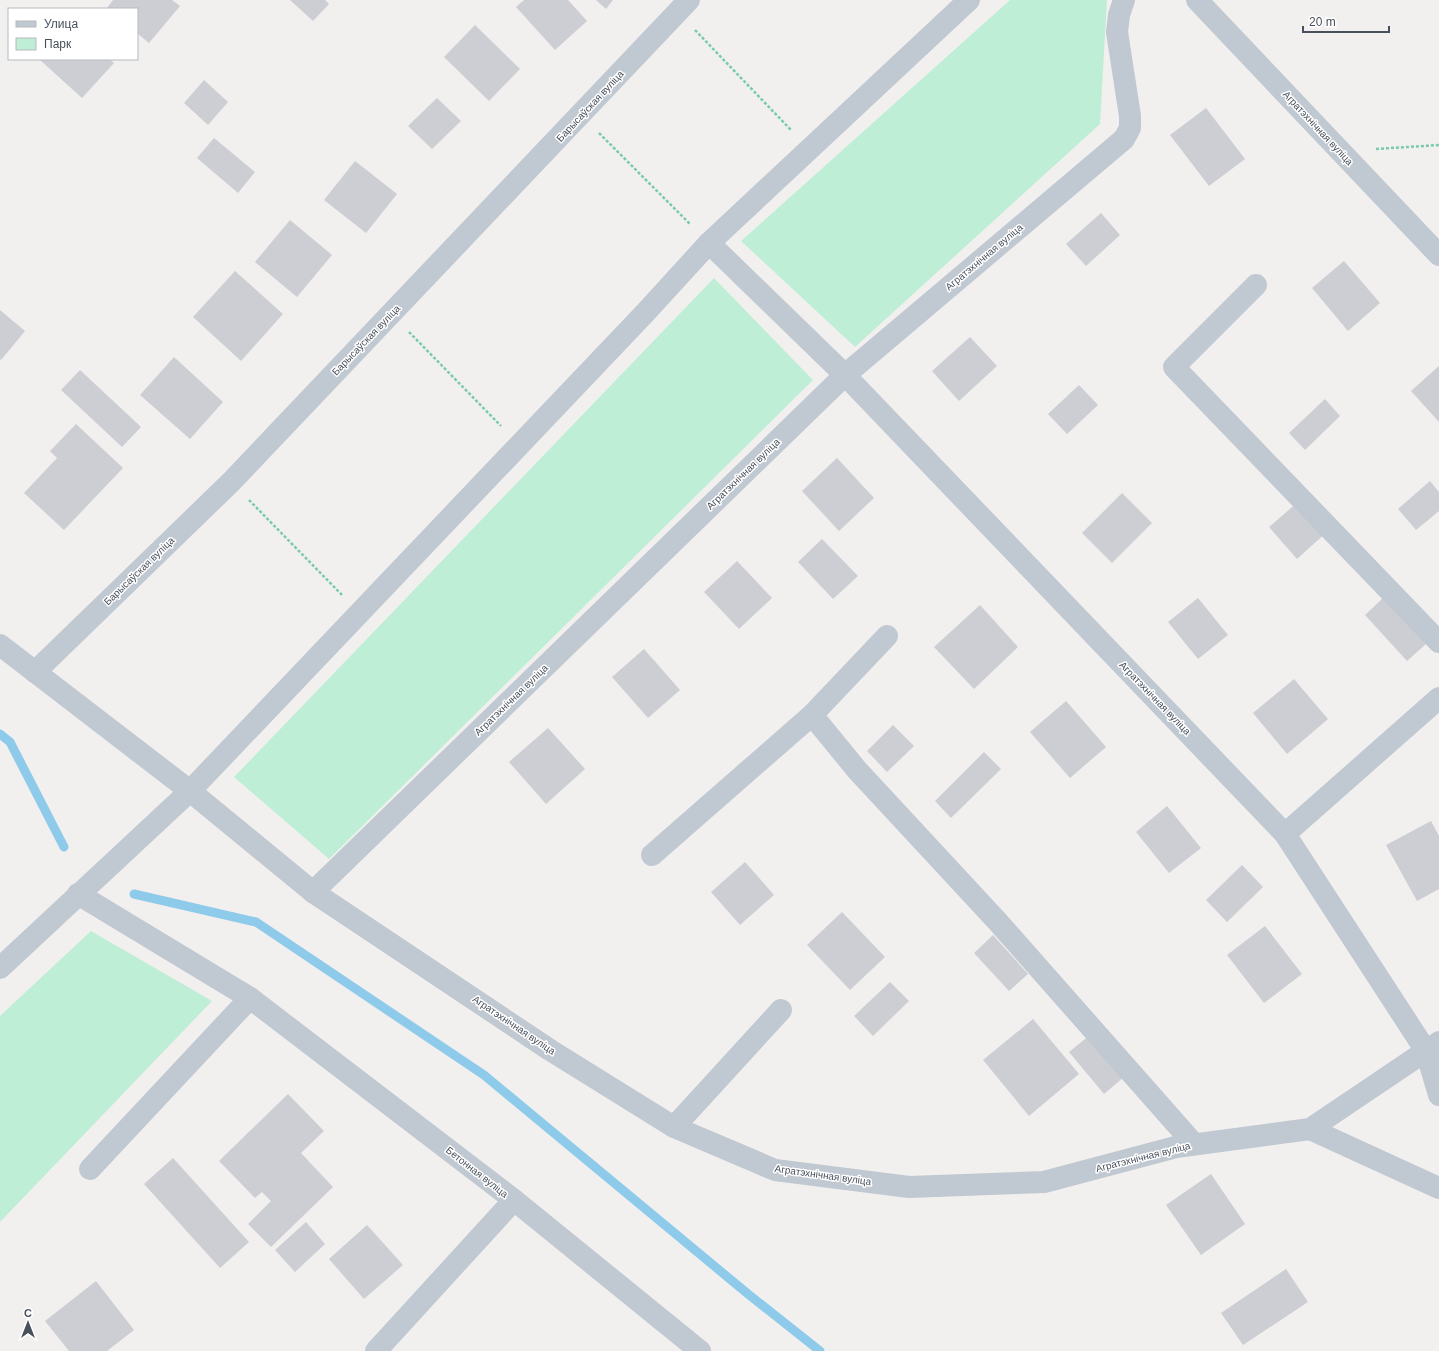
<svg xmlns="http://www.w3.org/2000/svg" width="1439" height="1351" viewBox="0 0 1439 1351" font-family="Helvetica,sans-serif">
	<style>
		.green { fill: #bfeed7 }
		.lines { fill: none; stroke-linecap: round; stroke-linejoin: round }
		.stream { stroke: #8ecae9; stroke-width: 9 }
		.building { fill: #ccced4 }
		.path { stroke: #79caad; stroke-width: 2.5; stroke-dasharray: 3 2; stroke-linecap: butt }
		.minor { stroke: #c0c8d1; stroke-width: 22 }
		.labels { text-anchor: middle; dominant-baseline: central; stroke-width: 3; stroke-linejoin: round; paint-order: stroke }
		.street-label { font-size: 10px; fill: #48505c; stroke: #fff }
	</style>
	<rect width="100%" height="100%" fill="#f2f0ef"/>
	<g class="green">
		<polygon points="1010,0 1107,0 1100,124 855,347 741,241"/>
		<polygon points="714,278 813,380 329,859 234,777"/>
		<polygon points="91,931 212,1001 0,1222 0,1016"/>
	</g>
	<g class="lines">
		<g class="stream">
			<polyline points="0,734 10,742 64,847"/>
			<polyline points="134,894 256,922 484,1075 748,1294 820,1351"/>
		</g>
	</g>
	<g class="building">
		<polygon points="113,0 172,0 180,6 149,43 137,33 137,9 108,9 107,8"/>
		<polygon points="290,0 325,0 329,4 313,21"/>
		<polygon points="524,0 568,0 587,21 555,50 516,7"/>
		<polygon points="596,0 613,0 606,9"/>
		<polygon points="475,25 520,69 489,101 444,57"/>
		<polygon points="39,59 109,59 114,63 82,98"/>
		<polygon points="204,80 228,102 208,125 184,103"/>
		<polygon points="437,98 461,121 432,149 408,126"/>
		<polygon points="1206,108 1245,159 1209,186 1170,135"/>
		<polygon points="214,138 255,172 238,193 197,158"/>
		<polygon points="355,161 397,194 366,233 324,200"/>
		<polygon points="1101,213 1120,235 1086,266 1066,244"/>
		<polygon points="290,220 332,255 297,297 255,262"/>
		<polygon points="1344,261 1380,303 1348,331 1312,288"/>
		<polygon points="235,271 283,314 241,361 193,317"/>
		<polygon points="0,310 25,331 1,360 0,359"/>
		<polygon points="970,337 997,366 959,401 932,371"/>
		<polygon points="174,357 223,402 190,439 140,395"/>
		<polygon points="1439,366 1439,422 1411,391"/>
		<polygon points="80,370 141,427 122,447 61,390"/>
		<polygon points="1079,385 1098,405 1067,434 1048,414"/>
		<polygon points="1325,399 1340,416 1305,450 1289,433"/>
		<polygon points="76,424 123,468 64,530 24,493 57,458 50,451"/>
		<polygon points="837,458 874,498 839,531 802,491"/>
		<polygon points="1430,481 1439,492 1439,511 1416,530 1398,509"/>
		<polygon points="1122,493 1152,523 1112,563 1082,533"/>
		<polygon points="1299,501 1327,532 1297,559 1269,527"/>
		<polygon points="822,539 858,576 833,599 798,562"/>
		<polygon points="737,561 772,598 739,629 704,592"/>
		<polygon points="1198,598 1228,635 1198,659 1168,622"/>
		<polygon points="1383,598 1426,644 1407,661 1365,615"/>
		<polygon points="980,605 1018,647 974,689 934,647"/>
		<polygon points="644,649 680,690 648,718 612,677"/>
		<polygon points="1294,679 1328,719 1287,754 1253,713"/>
		<polygon points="1066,701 1106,747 1070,778 1030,732"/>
		<polygon points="893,725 914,746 887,772 867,751"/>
		<polygon points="548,728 585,769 546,804 509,762"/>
		<polygon points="984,752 1001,769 951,818 935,801"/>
		<polygon points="1167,806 1201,848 1169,873 1136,832"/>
		<polygon points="1431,821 1439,836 1439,889 1417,901 1386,845"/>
		<polygon points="745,862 774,895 740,925 711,892"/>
		<polygon points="1242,865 1263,887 1227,922 1206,900"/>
		<polygon points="842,912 885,957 850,990 807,945"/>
		<polygon points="1265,926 1302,974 1264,1003 1227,955"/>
		<polygon points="993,935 1028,974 1009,991 974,953"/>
		<polygon points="890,982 909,1001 873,1036 854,1016"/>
		<polygon points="1033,1019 1079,1074 1029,1116 983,1060"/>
		<polygon points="1090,1035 1125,1076 1104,1094 1069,1052"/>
		<polygon points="288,1094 324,1131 301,1153 333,1187 271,1247 248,1224 271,1201 262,1192 255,1198 219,1161"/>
		<polygon points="173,1158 249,1242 220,1268 144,1184"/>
		<polygon points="1211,1174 1245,1224 1201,1255 1166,1205"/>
		<polygon points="306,1222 325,1244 295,1272 275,1250"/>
		<polygon points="367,1225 403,1265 364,1299 329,1259"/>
		<polygon points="1286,1269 1308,1302 1243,1345 1221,1313"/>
		<polygon points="96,1281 134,1330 107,1351 69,1351 45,1321"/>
	</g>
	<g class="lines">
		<g class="path">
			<polyline points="695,30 791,130"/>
			<polyline points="599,133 690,224"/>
			<polyline points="1376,149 1439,145"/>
			<polyline points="409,332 501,426"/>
			<polyline points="249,500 342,595"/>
		</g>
		<g class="minor">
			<polyline points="1197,0 1439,255"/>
			<polyline points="709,243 845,375 1285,834 1426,1051 1439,1095"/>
			<polyline points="1256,285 1174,367 1439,642"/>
			<polyline points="887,636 812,715 857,770 998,922 1194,1144"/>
			<polyline points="0,645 190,791 313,892 550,1050 674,1127 775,1170 909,1187 1044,1182 1176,1147 1310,1129 1439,1042"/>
			<polyline points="35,672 231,482 689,0"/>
			<polyline points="1285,834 1439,698"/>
			<polyline points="652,855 812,715"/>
			<polyline points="313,892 845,375 1124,139 1130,128 1130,116 1117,32 1119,15 1124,0"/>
			<polyline points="78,894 250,998 514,1200 700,1351"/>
			<polyline points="0,968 190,791 645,313 709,243 969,0"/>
			<polyline points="674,1127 781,1010"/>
			<polyline points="1310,1129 1439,1188"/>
			<polyline points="90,1169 250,998"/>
			<polyline points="376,1351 514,1200"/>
		</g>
	</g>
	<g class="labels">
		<g class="street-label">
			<text transform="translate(590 106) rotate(-47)">Барысаўская вуліца</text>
			<text transform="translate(1318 128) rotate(47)">Агратэхнічная вуліца</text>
			<text transform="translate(984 257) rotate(-40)">Агратэхнічная вуліца</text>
			<text transform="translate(366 340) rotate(-46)">Барысаўская вуліца</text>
			<text transform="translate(743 474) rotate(-44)">Агратэхнічная вуліца</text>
			<text transform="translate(139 571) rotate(-44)">Барысаўская вуліца</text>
			<text transform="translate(1155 698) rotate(46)">Агратэхнічная вуліца</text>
			<text transform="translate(511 700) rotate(-44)">Агратэхнічная вуліца</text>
			<text transform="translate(514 1025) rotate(34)">Агратэхнічная вуліца</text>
			<text transform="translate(1143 1157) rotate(-14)">Агратэхнічная вуліца</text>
			<text transform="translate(477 1172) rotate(38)">Бетонная вуліца</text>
			<text transform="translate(823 1175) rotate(8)">Агратэхнічная вуліца</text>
		</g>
	</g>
	<rect x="8" y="8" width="130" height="52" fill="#ffffff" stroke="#b6b9be"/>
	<rect x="16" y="21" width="20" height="6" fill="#c0c8d1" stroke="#b6b9be"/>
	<text x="44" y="28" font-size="12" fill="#48505c">Улица</text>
	<rect x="16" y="38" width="20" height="12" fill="#bfeed7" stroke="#b6b9be"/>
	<text x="44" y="48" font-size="12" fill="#48505c">Парк</text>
	<g transform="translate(28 1323)" stroke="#ffffff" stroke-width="3" paint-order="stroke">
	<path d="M0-3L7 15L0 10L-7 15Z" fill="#48505c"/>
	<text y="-6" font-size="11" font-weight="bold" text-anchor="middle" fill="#48505c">С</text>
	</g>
	<path d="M1303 26v6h86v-6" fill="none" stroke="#48505c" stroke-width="2"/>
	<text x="1309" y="26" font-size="12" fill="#48505c" stroke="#ffffff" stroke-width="3" paint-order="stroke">20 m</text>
</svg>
